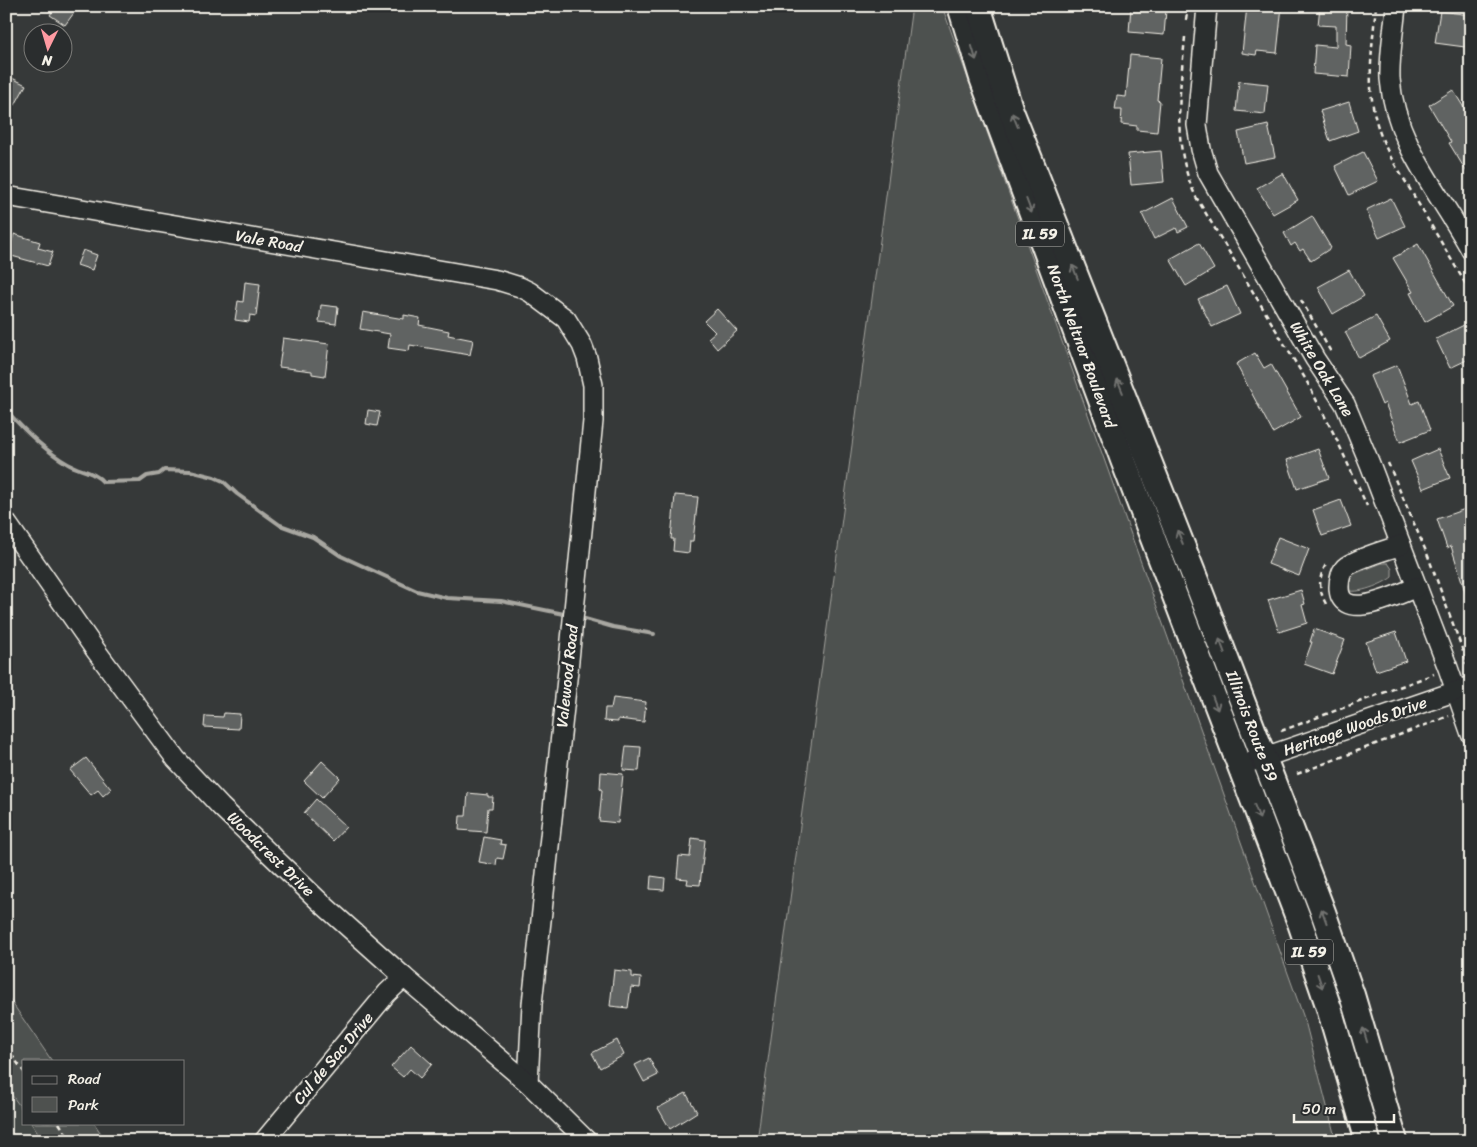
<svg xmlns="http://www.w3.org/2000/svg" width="1477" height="1147" viewBox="0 0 1477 1147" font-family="Sriracha,sans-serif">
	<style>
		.built { fill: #434645 }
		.green { fill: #4e514f; stroke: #a1a19c }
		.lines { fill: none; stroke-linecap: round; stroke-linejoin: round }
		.stream { stroke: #a8a7a1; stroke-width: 4 }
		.building { fill: #616362; stroke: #f4f1e8 }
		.minor-casing { stroke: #f4f1e8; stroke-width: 22 }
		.major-casing { stroke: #f4f1e8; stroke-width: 28 }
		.path { stroke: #f4f1e8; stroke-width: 2.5; stroke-dasharray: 5 4; stroke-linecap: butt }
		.minor { stroke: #2a2d2e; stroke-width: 19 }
		.major { stroke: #2a2d2e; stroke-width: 24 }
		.oneway { stroke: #71726f }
		.labels { text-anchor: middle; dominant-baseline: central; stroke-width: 4.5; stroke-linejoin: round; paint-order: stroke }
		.shield { fill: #2a2d2e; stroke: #b7b6b0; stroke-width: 1 }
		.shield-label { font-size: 15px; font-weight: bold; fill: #f4f1e8 }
		.street-label { font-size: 16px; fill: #f4f1e8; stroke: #2a2d2e }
	</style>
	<rect width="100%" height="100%" fill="#363939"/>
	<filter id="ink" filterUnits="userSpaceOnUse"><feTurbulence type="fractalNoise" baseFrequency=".02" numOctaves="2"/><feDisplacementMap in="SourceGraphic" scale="10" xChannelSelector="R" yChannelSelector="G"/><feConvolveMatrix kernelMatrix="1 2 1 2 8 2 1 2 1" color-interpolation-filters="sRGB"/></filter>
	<g filter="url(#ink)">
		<polygon class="built" points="6,1087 24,1112 24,1123 31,1123 43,1141 6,1141"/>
		<g class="green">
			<polygon points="912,6 942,6 1305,1021 1336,1141 757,1141"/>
			<path d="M1382,563H1388L1392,569V577C1384,584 1356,595 1347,590L1346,577Z"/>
			<polygon points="1267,798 1269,799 1334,969 1385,1141 1377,1141 1265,799"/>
			<polygon points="6,994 52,1061 24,1061 24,1112 6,1087"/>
			<polygon points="31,1123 94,1123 106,1141 43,1141"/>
		</g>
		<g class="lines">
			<g class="stream">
				<path d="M6,410C23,429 47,452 68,464C80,471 95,472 103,482L140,481L147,476L159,474L164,470L190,471L214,477L223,481L237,494L280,525L313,537L341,556L417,591L447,598L501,601L569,615"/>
				<polyline points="585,619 613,627 654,634"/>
			</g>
		</g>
		<g class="building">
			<polygon points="56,6 79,6 65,25 50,15"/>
			<polygon points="1131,6 1163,6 1163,10 1166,10 1164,35 1129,32"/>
			<polygon points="1247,6 1282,6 1277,53 1257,51 1256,55 1242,53"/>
			<polygon points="1320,6 1347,6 1346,44 1351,45 1349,77 1313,74 1315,45 1336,47 1336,26 1318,25"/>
			<polygon points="1440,11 1470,15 1465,47 1435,43"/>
			<polygon points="1130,55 1161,58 1157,100 1160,101 1157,132 1137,130 1137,126 1121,124 1122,110 1115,110 1117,96 1126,97"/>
			<polygon points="6,75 26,85 15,105 6,100"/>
			<polygon points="1239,81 1268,84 1265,114 1236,111"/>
			<polygon points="1453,90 1471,119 1471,179 1449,143 1451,142 1429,105"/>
			<polygon points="1349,102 1358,131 1330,141 1320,111"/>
			<polygon points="1268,125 1275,157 1244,163 1238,132"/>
			<polygon points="1161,151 1164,182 1131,185 1128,154"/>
			<polygon points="1363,152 1378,181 1349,195 1335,166"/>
			<polygon points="1283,173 1298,200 1273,214 1257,188"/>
			<polygon points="1173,198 1188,227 1178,232 1176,228 1154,239 1142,214"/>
			<polygon points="1391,198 1405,226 1379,238 1366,210"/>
			<polygon points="1312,216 1331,248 1311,261 1303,249 1300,251 1295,243 1291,246 1284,233"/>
			<polygon points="14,234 40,242 38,248 53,252 48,266 8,255"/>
			<polygon points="1199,243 1214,269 1186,286 1170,259"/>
			<polygon points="1418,244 1453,306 1425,322 1410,293 1413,292 1393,258"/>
			<polygon points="83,250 97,255 92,270 77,265"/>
			<polygon points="1349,270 1364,296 1333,314 1318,287"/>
			<polygon points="245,282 260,284 256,316 250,315 249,322 235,320 238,301 243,302"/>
			<polygon points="1227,286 1240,314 1212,327 1198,299"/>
			<polygon points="321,305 338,307 336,324 319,322"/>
			<polygon points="717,309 737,331 717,349 708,338 715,332 704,321"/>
			<polygon points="363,312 404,319 404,315 420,318 419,325 449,331 448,335 473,340 470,355 410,345 409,351 388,348 390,334 360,329"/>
			<polygon points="1376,316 1390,341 1359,358 1345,332"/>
			<polygon points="1464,325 1471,339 1471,358 1450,368 1436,339"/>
			<polygon points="283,338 329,344 325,376 312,374 312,371 279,367"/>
			<polygon points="1255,353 1264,368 1271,364 1301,417 1273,433 1236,364"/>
			<polygon points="1397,365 1412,404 1419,401 1430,430 1400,442 1385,403 1382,405 1370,376"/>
			<polygon points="368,410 380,412 377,426 366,424"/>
			<polygon points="1318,449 1329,478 1297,489 1287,460"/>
			<polygon points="1438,449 1450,478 1423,489 1411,461"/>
			<polygon points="675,495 698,497 693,541 690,541 689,553 673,551 674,539 671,539"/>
			<polygon points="1341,500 1351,526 1322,536 1313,510"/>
			<polygon points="1468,508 1471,516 1471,601 1468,601 1451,546 1447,548 1437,519"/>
			<polygon points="1278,537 1309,549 1299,576 1268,564"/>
			<polygon points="1301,590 1305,604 1302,605 1307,623 1279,632 1268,600"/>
			<polygon points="1314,629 1345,640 1332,674 1304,664 1312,642 1310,642"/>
			<polygon points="1396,632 1406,661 1376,671 1366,642"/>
			<polygon points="613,698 646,702 644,722 618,719 618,722 604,721 605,708 611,708"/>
			<polygon points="224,713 240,714 239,729 204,727 205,716 223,717"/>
			<polygon points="626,746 641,747 639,771 623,770"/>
			<polygon points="86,758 111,789 103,796 98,790 91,795 70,770"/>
			<polygon points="322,761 340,778 322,798 304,781"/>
			<polygon points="601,772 623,774 618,823 599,821 602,790 600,789"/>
			<polygon points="468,793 488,795 488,797 493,797 492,808 488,808 486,832 459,830 460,816 466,816"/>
			<polygon points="316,799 346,827 333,841 304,813"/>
			<polygon points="484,837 501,840 500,844 506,845 503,859 497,858 496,865 479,862"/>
			<polygon points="692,838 705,840 700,885 687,884 688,879 677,878 679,856 690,857"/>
			<polygon points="651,876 665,878 664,890 650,889"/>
			<polygon points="614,970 632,972 632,977 641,978 640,988 631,987 628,1008 610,1006"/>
			<polygon points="617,1040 624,1055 600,1068 592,1053"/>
			<polygon points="411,1045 432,1064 420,1078 410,1069 403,1077 391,1067"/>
			<polygon points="649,1058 658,1075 644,1082 635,1065"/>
			<polygon points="686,1093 697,1112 670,1129 658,1108"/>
		</g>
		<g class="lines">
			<defs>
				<g id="minor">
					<polyline points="1207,6 1197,125 1201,149 1208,173 1315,359 1345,404 1370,464 1448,668 1471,734"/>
					<path d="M1396,6C1394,29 1389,56 1390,79C1395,145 1441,194 1471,250"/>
					<polyline points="6,196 497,280 520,287 530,292 566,319 582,345 587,358 593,385 593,421 568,670 532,1004 528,1083"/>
					<polyline points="6,522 94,648 176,759 221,807 318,900 404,977 528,1083 587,1141"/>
					<path d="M1401,545C1384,551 1363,556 1347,566C1341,570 1339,580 1339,587C1339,625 1400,593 1417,587"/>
					<polyline points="1239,766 1471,686"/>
					<polyline points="264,1141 387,993 404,977"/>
				</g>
				<g id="major">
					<polyline points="960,6 982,78 1123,460 1300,923 1329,1008 1368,1141"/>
					<polyline points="978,6 1011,111 1197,583 1323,912 1352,995 1395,1141"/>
				</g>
			</defs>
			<use href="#minor" class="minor-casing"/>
			<use href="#major" class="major-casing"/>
			<g class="path">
				<path d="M1376,6C1369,77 1362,117 1404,179L1471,293"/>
				<polyline points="1186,20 1188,6"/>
				<path d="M1185,37C1180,93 1171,144 1196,197L1306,380L1336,438L1367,506"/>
				<polyline points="1301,300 1331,352"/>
				<polyline points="1388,463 1428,556 1467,662"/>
				<path d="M1326,604C1318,589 1318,577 1327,563"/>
				<polyline points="1465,662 1468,666 1471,665"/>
				<polyline points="1281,731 1434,674"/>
				<polyline points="1297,774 1449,716"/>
				<polyline points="6,1047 24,1072"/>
				<polyline points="59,1123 71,1141"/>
			</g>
			<use href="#minor" class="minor"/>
			<use href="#major" class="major"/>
		</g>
		<defs><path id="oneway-shaft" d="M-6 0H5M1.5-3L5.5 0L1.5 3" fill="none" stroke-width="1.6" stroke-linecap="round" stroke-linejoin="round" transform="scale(1.25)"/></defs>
		<g class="oneway">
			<use href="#oneway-shaft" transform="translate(974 53) rotate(73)"/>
			<use href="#oneway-shaft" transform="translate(1015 120) rotate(-112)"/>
			<use href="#oneway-shaft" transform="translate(1029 206) rotate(69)"/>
			<use href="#oneway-shaft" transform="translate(1075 272) rotate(-112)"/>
			<use href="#oneway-shaft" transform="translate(1120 386) rotate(-112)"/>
			<use href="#oneway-shaft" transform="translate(1180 537) rotate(-112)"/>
			<use href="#oneway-shaft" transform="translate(1222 646) rotate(-111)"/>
			<use href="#oneway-shaft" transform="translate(1215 703) rotate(69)"/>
			<use href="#oneway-shaft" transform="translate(1257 812) rotate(69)"/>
			<use href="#oneway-shaft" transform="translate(1324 916) rotate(-110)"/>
			<use href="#oneway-shaft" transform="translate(1320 981) rotate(71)"/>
			<use href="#oneway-shaft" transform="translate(1365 1035) rotate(-107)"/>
		</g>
	</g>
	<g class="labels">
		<g class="shield">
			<rect x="1016" y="221.5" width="48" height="25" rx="4"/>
			<rect x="1285" y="939.5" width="48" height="25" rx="4"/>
		</g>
		<g class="shield-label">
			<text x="1040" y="234">IL 59</text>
			<text x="1309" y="952">IL 59</text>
		</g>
		<g class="street-label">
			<text transform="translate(269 241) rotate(10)">Vale Road</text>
			<text transform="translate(1082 346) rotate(70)">North Neltnor Boulevard</text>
			<text transform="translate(1322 369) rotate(59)">White Oak Lane</text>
			<text transform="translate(567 676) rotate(-84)">Valewood Road</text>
			<text transform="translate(1252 726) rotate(69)">Illinois Route 59</text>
			<text transform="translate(1355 726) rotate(-19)">Heritage Woods Drive</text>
			<text transform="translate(271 854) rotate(44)">Woodcrest Drive</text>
			<text transform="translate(333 1058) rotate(-50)">Cul de Sac Drive</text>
		</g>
	</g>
	<rect width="1477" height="1147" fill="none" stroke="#2a2d2e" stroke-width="25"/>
	<rect x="12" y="12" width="1452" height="1122" fill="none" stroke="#f4f1e8" stroke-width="2" filter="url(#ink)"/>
	<rect x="22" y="1060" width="162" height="65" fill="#2a2d2e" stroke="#7b7b78"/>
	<rect x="32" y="1076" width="25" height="8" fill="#2a2d2e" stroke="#7b7b78"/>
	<text x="68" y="1084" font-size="15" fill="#f4f1e8">Road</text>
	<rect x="32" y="1097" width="25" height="15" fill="#4e514f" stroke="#7b7b78"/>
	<text x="68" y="1110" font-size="15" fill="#f4f1e8">Park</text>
	<g transform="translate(48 48) rotate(185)"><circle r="24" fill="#2a2d2e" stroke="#7b7b78"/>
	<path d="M0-4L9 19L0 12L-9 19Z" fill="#ff9aa2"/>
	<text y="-8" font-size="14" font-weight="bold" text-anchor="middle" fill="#f4f1e8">N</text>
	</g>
	<path d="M1294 1114v8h100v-8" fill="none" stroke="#f4f1e8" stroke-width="2.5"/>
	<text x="1302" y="1114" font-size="15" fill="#f4f1e8" stroke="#2a2d2e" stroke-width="4" paint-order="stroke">50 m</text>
</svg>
